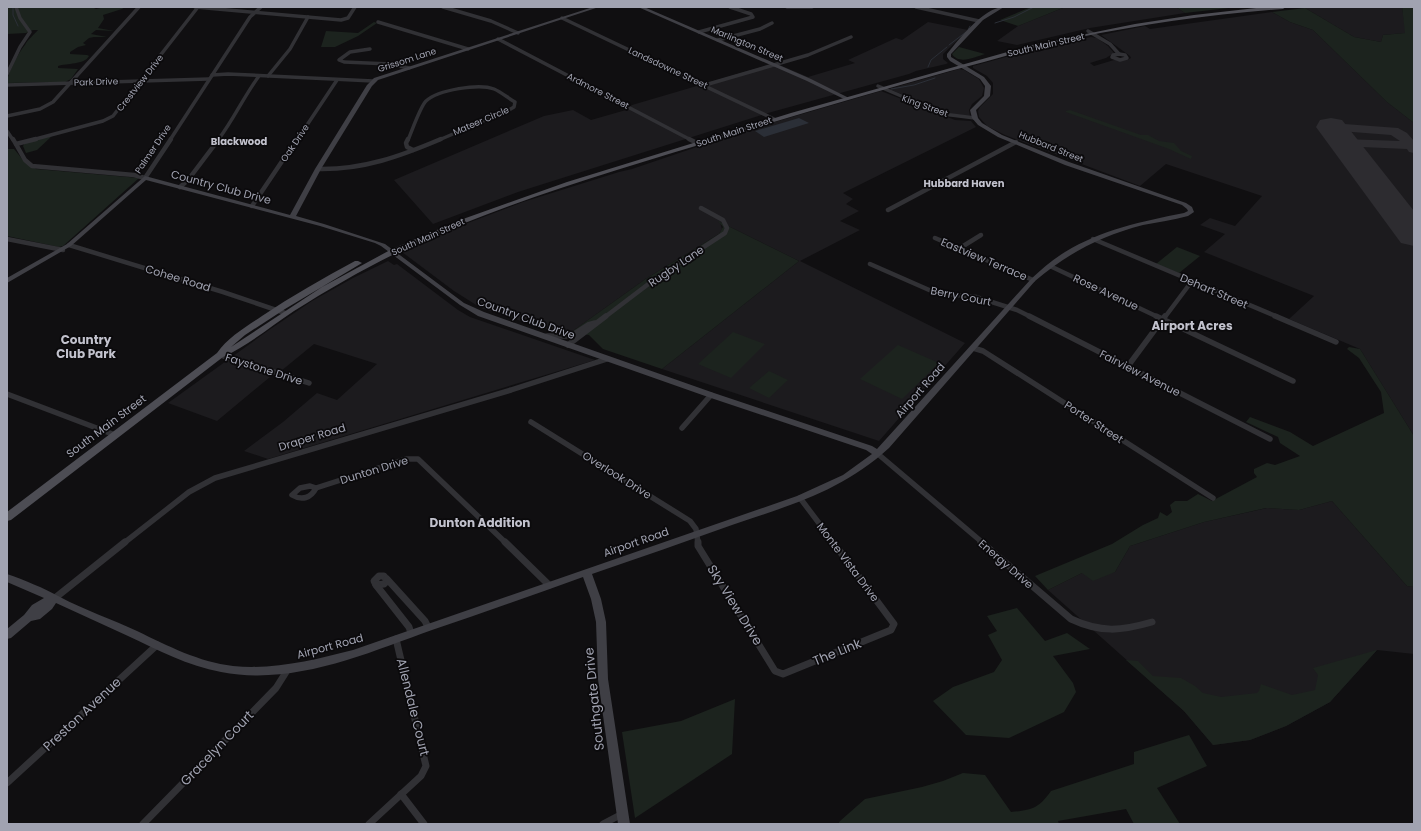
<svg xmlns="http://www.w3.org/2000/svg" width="1421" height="831" viewBox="0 0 1421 831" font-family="Poppins,sans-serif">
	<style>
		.built { fill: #1c1b1e }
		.green { fill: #1c231e }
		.water { fill: #2b2f37 }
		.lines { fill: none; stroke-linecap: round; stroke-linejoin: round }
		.stream { stroke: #2b2f37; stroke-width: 1 }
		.taxiway { fill: #2d2c30; fill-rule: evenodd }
		.runway { fill: #2d2c30; fill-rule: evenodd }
		.street-far3 { stroke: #313135; stroke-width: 3.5 }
		.street-far2 { stroke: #313135; stroke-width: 4.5 }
		.street-far1 { stroke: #313135; stroke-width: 5.5 }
		.street { stroke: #313135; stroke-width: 7 }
		.secondary { fill: #3f3f45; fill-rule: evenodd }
		.primary { fill: #4d4d54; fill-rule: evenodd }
		.labels { text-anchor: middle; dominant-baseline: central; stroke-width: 3.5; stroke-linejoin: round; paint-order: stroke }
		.far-street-label { font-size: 9px; fill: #a1a3b1; stroke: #0b0a0c }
		.far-neighbourhood-label { font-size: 10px; font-weight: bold; fill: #c2c2cd; stroke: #0b0a0c }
		.street-label { font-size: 11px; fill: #a1a3b1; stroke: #0b0a0c }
		.neighbourhood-label { font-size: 12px; font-weight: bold; fill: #c2c2cd; stroke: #0b0a0c }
		.near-street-label { font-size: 13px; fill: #a1a3b1; stroke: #0b0a0c }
	</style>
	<rect width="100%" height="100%" fill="#100f11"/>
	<g class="built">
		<polygon points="1065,7 1176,7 1185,13 1090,28 1017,45 997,41 1018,26"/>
		<polygon points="1316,7 1402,7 1406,33 1383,35 1381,42 1354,37 1305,8"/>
		<polygon points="1272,12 1290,22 1313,30 1387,102 1414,123 1414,436 1360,349 1289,319 1314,296 1204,252 1225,234 1200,225 1210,218 1235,226 1262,196 1166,164 1140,186 1005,135 987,126 979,117 978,111 980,107 993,94 993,83 987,76 973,68 973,66 1035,49 1091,37 1097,38 1108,46 1114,53 1106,58 1090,63 1094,66 1114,60 1127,60 1131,58 1130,56 1101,35 1145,26 1150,29"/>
		<polygon points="928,22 968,30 943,54 943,59 948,63 946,64 916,71 909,74 768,113 518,192 433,224 394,180 544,116 573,110 591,120 626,110 632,105 775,63 808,77 855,63 848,60 896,38 902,40"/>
		<polygon points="959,69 964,70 979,79 984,88 982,96 972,104 969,110 970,116 946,113 889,89"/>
		<polygon points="881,91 955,120 971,121 976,127 843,193 853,199 846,204 859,211 840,221 860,230 800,261 965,343 879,441 662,369 799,261 720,222 722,229 719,234 647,278 570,333 555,332 481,308 454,291 402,252 452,229 523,202 619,172 632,169 747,130"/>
		<polygon points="388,261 394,265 397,264 458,310 470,317 595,360 268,459 244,451 283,422 317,393 337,400 377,364 314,344 281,371 270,377 217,421 168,403 269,330 312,301 353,278"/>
		<polygon points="1332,501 1407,586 1414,587 1414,654 1377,650 1330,702 1286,726 1250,740 1213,745 1184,711 1048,590 1082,573 1115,572 1130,546 1204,522 1267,508 1299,510"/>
	</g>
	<g class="green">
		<path d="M7,7H96L94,8L96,9L105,7H125L122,9L103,15L104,19L98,28L114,31L96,30L91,34L107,37H94L89,38L83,43L86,45L78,47L70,52V54L87,55L89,56C84,65 67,63 58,66V68L78,69L71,79L65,82L7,83C7,74 19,52 25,45C28,39 34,35 38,30H33L26,33L7,34Z"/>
		<polygon points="1031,7 1065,7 1018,26 1000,20"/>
		<polygon points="1176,7 1237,7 1185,13"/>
		<polygon points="1402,7 1414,7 1414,123 1387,102 1313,30 1290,22 1272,12 1305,8 1354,37 1381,42 1383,35 1405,33"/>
		<polygon points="374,22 377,23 358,36 335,47 321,47 326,31 358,33"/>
		<path d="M959,47L985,54C975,57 959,65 952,54Z"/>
		<polygon points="1070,110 1141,135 1148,135 1159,141 1174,143 1181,151 1192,156 1191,159 1169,149 1066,112 1066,111"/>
		<polygon points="52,136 37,150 26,153 23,146 25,143"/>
		<polygon points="7,149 14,149 23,160 36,169 139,178 63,246 59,247 7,236"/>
		<polygon points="718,221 799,261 662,369 603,349 589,335 570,333 647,278 719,234 723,227"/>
		<polygon points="1177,247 1200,256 1179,273 1156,264"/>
		<polygon points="733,332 765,344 731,378 698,364"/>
		<polygon points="898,345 939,363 902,399 860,379"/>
		<polygon points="1349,347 1360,349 1414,436 1414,587 1407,586 1332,501 1299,510 1266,508 1204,522 1130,546 1115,572 1093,581 1082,573 1048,590 1035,576 1112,544 1143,525 1158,518 1160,512 1167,516 1172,512 1170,505 1175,501 1187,501 1198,494 1212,501 1257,477 1254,473 1254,469 1267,463 1275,465 1300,456 1280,443 1278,437 1246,422 1250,417 1290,432 1313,446 1384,413 1381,392 1359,358 1347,349"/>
		<polygon points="769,371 788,380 769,398 749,388"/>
		<polygon points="1017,608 1045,641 1067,633 1090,649 1053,656 1073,683 1076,692 1064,712 1009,738 966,735 933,701 953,687 994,672 1002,660 988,635 997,631 987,616"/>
		<polygon points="1377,650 1330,702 1286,726 1250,740 1213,745 1184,711 1126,660 1138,661 1153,676 1181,678 1195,686 1203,693 1221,697 1257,693 1259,691 1261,684 1292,695 1315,690 1318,675 1313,668"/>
		<polygon points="735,699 732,754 635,818 622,732 681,721"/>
		<path d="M1189,735L1207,766L1157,788L1180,824H1134L1126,809L1058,821L1059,824H838L840,821L865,799L922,787L943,781L963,773L985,775L1011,812C1032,810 1038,809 1051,791L1134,764V752Z"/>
	</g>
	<polygon class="water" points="799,118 809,123 764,137 755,131"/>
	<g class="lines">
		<g class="stream">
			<polyline points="13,7 13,15 18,26"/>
			<polyline points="995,23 1014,17 1034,7"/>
			<polyline points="968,30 970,26"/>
			<polyline points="949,45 966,32"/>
			<polyline points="928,67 931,60 947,47"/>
			<polyline points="891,89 914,85 935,78"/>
		</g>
		<polygon class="taxiway" points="1331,123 1398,128 1407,133 1414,141 1414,153 1409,152 1407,149 1339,146 1337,143 1339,140 1343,139 1400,141 1391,135 1327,130 1325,127 1327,124"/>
		<polygon class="runway" points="1331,118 1342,120 1414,211 1414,246 1401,243 1316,127 1320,120"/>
		<g class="street-far3">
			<polyline points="195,7 341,20 348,18 355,7"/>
			<polyline points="443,7 491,21 518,33"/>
			<polyline points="787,7 812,7"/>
			<polyline points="916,7 979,21"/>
			<polyline points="562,18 774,119"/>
			<polyline points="378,22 468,49"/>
			<polyline points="1088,31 1110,44 1119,54"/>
			<polyline points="699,32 753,17 751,14 730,7"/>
			<polyline points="498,39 691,140"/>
			<polyline points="718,40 760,29 772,23"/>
			<polyline points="370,49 350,52 339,60 344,62 390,64 409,68"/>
			<polygon points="1119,54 1125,55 1127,58 1120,60 1112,57 1113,55"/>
			<polyline points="7,74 20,47 30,32 20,18 16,7"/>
			<polyline points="212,75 228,74 373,81"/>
			<polyline points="268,76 290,49 308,17"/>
			<polyline points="7,85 209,79"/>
			<polyline points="705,85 808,55 851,37"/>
			<polyline points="878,86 943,114 975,118"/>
			<polyline points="7,116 40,109 53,102 139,7"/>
			<polyline points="7,131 13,140"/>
			<polyline points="32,140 103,121 113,116 198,7"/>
			<polyline points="170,140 250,17 261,7"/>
			<path d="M218,140C234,119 244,96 259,76"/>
			<polyline points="297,140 337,80"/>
			<path d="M408,140C412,131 420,107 426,101C438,90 479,83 494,89C501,92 508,98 515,102L514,107L509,110L439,140"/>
		</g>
		<g class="street-far2">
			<polyline points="13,139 25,160 32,166 134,175 145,178 171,139"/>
			<polyline points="408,139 406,143 407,147 413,150"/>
			<polyline points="689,139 697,143"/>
			<polyline points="16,144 36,139"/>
			<path d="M318,169C363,170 401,156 441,139"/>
			<polyline points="180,187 188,180 219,139"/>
			<polyline points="252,206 297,139"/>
			<polyline points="888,210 1016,142"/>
			<polyline points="935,238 1033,280"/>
			<polyline points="7,239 63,250"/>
			<polyline points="1093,239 1278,317"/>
			<polyline points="69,245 223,292 285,313"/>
			<polyline points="960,248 981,235"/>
			<polyline points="870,264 936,293 976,297 1017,310 1031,317"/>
			<polyline points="1050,266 1158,317"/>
			<polyline points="605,317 655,279 725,233 727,228 723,220 701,208"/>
			<polyline points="1165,317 1192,281"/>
		</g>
		<g class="street-far1">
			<polyline points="1029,316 1270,439"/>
			<polyline points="1156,316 1293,381"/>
			<polyline points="1275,316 1336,342"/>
			<polyline points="547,336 571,336 588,325 595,323"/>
			<polyline points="568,345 606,316"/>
			<polyline points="973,348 983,351 1213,498"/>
			<polyline points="220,355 309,383"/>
			<polyline points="1128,366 1165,316"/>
			<polyline points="7,394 115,435"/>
			<polyline points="531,422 690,521 696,529 698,543"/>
			<polyline points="682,428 711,395"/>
			<polyline points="878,454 983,543"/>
			<path d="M310,486L316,488C311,498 302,501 292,495L300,488Z"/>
			<polyline points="316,488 406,459 418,459 506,543"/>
			<polyline points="800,498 834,543"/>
			<polyline points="124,543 189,492 215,478 511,390 607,359"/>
		</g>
		<g class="street">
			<polyline points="505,542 549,585"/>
			<polyline points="698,542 698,546 775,671 783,674 891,630 894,624 833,542"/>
			<path d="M981,542L1071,619C1101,633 1121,631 1152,622"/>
			<polygon points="379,576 384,576 387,581 384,584 376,585 374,581"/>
			<polyline points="387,579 425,621 428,627"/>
			<polyline points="376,585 409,627 411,633"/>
			<polyline points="55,598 125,542"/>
			<polyline points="7,783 157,645"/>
			<polyline points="401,794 424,824"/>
			<polyline points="143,824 276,688 288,669"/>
			<polyline points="369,824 421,776 426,766 396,639"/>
			<polyline points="603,824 622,814"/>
		</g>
		<g class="secondary">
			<path d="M593,7H599L378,80L372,86L321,169L296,216L324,224L385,244L464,303L484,312L714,393L872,446L877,449L1031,279C1042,269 1052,260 1065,252C1101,230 1143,221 1184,213L1188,211L1187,209L1182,205L1065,165L998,137L978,125L972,118L970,110L984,96L985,86L980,79L950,61L947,57V54C959,39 984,7 1004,7L983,20L951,54V57L984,77L991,86L990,96L976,110L978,118L982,123L1002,135L1069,162L1186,203L1192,207L1194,212L1188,216C1173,220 1158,222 1143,225C1101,236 1068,253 1035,281L889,448C842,491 791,505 732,525C685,542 638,558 592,574L601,599L606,622L608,679L630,824H618L598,679L596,622L591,599L583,577C533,595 482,613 432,630C365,654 293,686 221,672C188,666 158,650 128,636C104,625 80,614 56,603L52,609L40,619L31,621L11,638L7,639V629L24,615L32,605L44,598L7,582V574C24,580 44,588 60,597C84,610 112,619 137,631C168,646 199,662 233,666C274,670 314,660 353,650L797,496L843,475L872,454L866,450L708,397L478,316L460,305L381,246L375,243L320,226L146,180L71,246L7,283V278L67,244L145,176L290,215L315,169L367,85L374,78Z"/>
			<polygon points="638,7 644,7 811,79 849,98 844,99 807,81"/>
		</g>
		<path class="primary" d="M1265,7H1286L1283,9C1213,14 1144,24 1076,38C1034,47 992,60 950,71C876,92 801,113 728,136C624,168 517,198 418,243C375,262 334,286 294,311C270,327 249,345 223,357L11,520L7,521V512L217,353C228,337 246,327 262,316C292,296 323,278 355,261H358L362,263L285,309L245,335L231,347L322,287L392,249L463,219L567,182L791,113L1032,45L1135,24L1194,15Z"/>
	</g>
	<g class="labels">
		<g class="far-street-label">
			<text transform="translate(747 44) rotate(23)">Marlington Street</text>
			<text transform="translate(1046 45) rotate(-13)">South Main Street</text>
			<text transform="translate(407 60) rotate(-18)">Grissom Lane</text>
			<text transform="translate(668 68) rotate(25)">Landsdowne Street</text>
			<text transform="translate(96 82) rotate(-2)">Park Drive</text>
			<text transform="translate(140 83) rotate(-52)">Crestview Drive</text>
			<text transform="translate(598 91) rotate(27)">Ardmore Street</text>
			<text transform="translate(925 106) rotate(20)">King Street</text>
			<text transform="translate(481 121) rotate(-23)">Mateer Circle</text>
			<text transform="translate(734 132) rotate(-18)">South Main Street</text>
			<text transform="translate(295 143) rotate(-56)">Oak Drive</text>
			<text transform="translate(1051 147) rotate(22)">Hubbard Street</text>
			<text transform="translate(153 149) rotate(-56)">Palmer Drive</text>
			<text transform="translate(428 237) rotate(-24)">South Main Street</text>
		</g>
		<g class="far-neighbourhood-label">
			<text x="239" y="141">Blackwood</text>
			<text x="964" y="183">Hubbard Haven</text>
		</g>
		<g class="street-label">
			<text transform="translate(221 187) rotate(15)">Country Club Drive</text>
			<text transform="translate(984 259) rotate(23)">Eastview Terrace</text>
			<text transform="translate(676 266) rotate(-34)">Rugby Lane</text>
			<text transform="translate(178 278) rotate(17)">Cohee Road</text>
			<text transform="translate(1214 291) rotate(23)">Dehart Street</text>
			<text transform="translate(1106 292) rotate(25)">Rose Avenue</text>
			<text transform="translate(961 296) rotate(11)">Berry Court</text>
			<text transform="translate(526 318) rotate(20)">Country Club Drive</text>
			<text transform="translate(264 369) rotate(18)">Faystone Drive</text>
			<text transform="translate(1140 373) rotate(27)">Fairview Avenue</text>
			<text transform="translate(920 390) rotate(-49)">Airport Road</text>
			<text transform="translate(1094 422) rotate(33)">Porter Street</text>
			<text transform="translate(106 426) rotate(-37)">South Main Street</text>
			<text transform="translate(312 437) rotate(-17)">Draper Road</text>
			<text transform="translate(374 470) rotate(-17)">Dunton Drive</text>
			<text transform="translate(617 475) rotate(32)">Overlook Drive</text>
			<text transform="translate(636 542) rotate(-19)">Airport Road</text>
			<text transform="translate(848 562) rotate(53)">Monte Vista Drive</text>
			<text transform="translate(1006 564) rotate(41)">Energy Drive</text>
			<text transform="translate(330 646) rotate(-15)">Airport Road</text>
		</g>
		<g class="neighbourhood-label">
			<text x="1192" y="325">Airport Acres</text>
			<text x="86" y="339">Country<tspan x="86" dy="14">Club Park</tspan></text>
			<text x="480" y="522">Dunton Addition</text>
		</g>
		<g class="near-street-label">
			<text transform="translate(735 605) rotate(58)">Sky View Drive</text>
			<text transform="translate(837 652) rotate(-22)">The Link</text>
			<text transform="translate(594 699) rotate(-96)">Southgate Drive</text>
			<text transform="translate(413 707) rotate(76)">Allendale Court</text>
			<text transform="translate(82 714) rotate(-43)">Preston Avenue</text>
			<text transform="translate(217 748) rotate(-46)">Gracelyn Court</text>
		</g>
	</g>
	<rect width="1421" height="831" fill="none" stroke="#a1a3b1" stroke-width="16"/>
</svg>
